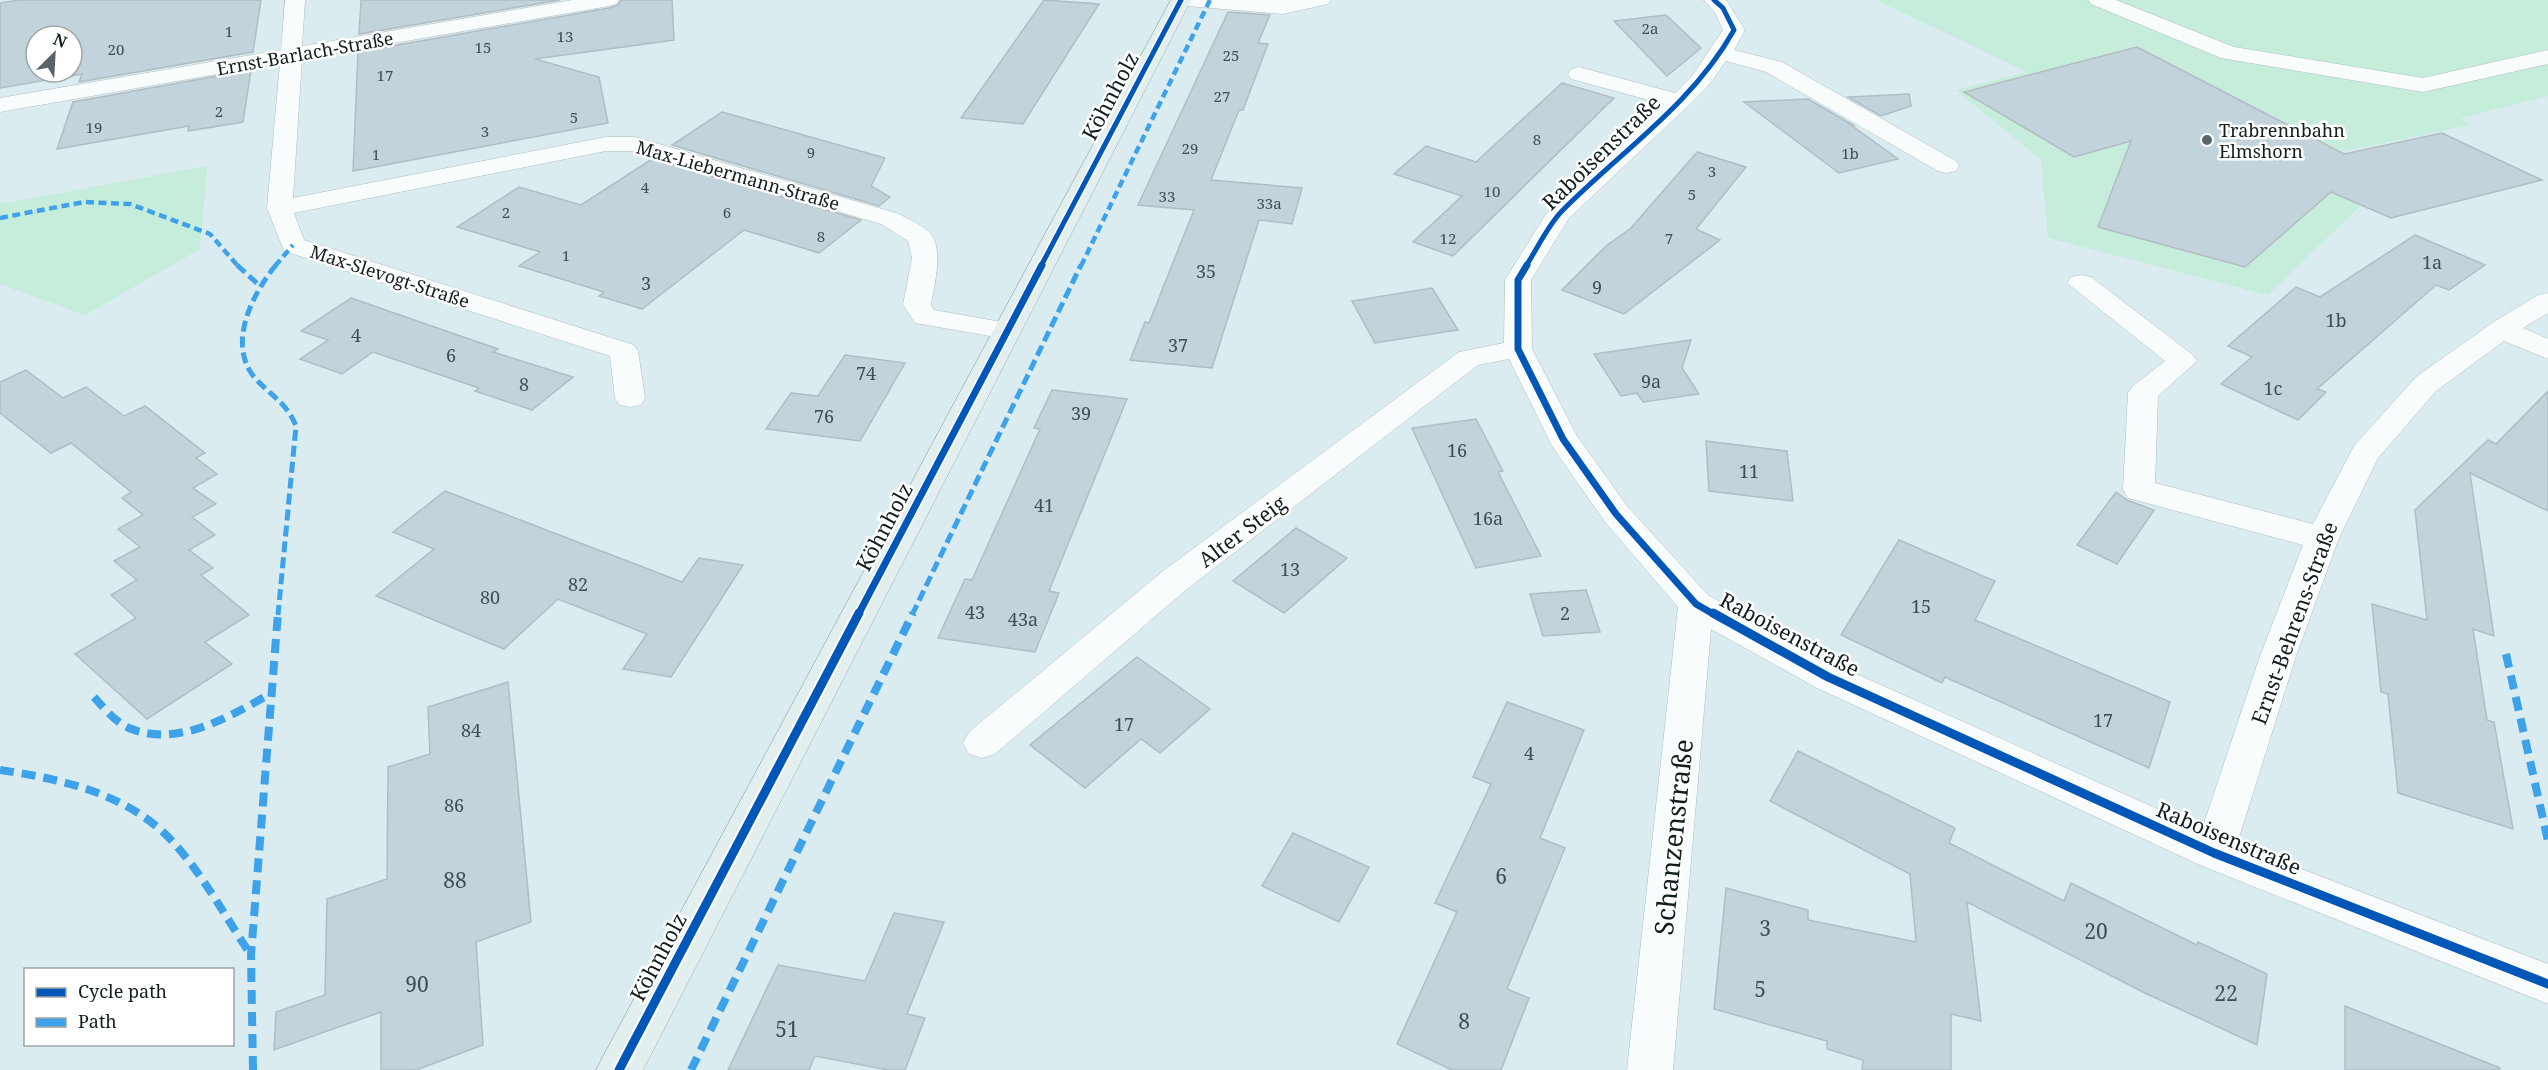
<svg xmlns="http://www.w3.org/2000/svg" width="2548" height="1070" viewBox="0 0 2548 1070" font-family="'Noto Serif',serif">
	<style>
		.green { fill: #c6eddc }
		.building { fill: #c2d3db; stroke: #b1bdc2; stroke-width: 1.5; fill-rule: evenodd }
		.lines { fill: none; stroke-linecap: round; stroke-linejoin: round }
		.minor-casing { stroke: #afbdc0; stroke-width: 1 }
		.major-casing { stroke: #9ab3b4; stroke-width: 1 }
		.minor { fill: #f9fcfd; fill-rule: evenodd }
		.major { fill: #e3efee; fill-rule: evenodd }
		.quiet-far2 { stroke: #3da2ea; stroke-width: 4.5; stroke-dasharray: 8 4.5; stroke-linecap: butt }
		.quiet-far1 { stroke: #3da2ea; stroke-width: 5; stroke-dasharray: 11 5; stroke-linecap: butt }
		.quiet { stroke: #3da2ea; stroke-width: 8; stroke-dasharray: 14 8; stroke-linecap: butt }
		.cycleway-far2-casing { stroke: #fff; stroke-width: 8 }
		.cycleway-far1-casing { stroke: #fff; stroke-width: 10 }
		.cycleway-casing { stroke: #fff; stroke-width: 13 }
		.cycleway-far2 { stroke: #0057b8; stroke-width: 5 }
		.cycleway-far1 { stroke: #0057b8; stroke-width: 7 }
		.cycleway { stroke: #0057b8; stroke-width: 9 }
		.poi-dot { fill: #576568; stroke: #fff; stroke-width: 2 }
		.labels { text-anchor: middle; dominant-baseline: central; stroke-width: 5; stroke-linejoin: round; paint-order: stroke }
		.far-number-label { font-size: 15px; fill: #404e51 }
		.far-street-label { font-size: 18px; fill: #111d1f; stroke: #fff }
		.far-poi-label { font-size: 18px; fill: #111d1f; stroke: #fff; text-anchor: start }
		.number-label { font-size: 18px; fill: #404e51 }
		.street-label { font-size: 21px; fill: #111d1f; stroke: #fff }
		.near-number-label { font-size: 21px; fill: #404e51 }
		.near-street-label { font-size: 26px; fill: #111d1f; stroke: #fff }
	</style>
	<rect width="100%" height="100%" fill="#daecf0"/>
	<g class="green">
		<polygon points="1876,0 2548,0 2548,96 2461,118 2471,125 2326,155 2374,193 2268,295 2048,238 2041,160 1956,90 2027,72"/>
		<polygon points="207,166 200,249 85,315 0,284 0,204"/>
	</g>
	<g class="building">
		<path d="M18,0H261L253,52L79,82L82,74L0,88V3ZM36,36H72V72H36Z"/>
		<polygon points="361,0 560,0 359,34"/>
		<polygon points="621,0 672,0 674,40 535,59 599,77 608,123 353,171 358,52 609,8 618,5"/>
		<polygon points="1044,0 1099,4 1023,124 961,118"/>
		<polygon points="1228,12 1270,15 1258,43 1268,44 1243,110 1239,110 1211,180 1302,188 1292,224 1259,220 1212,368 1130,360 1145,322 1149,323 1194,210 1138,205"/>
		<polygon points="1666,15 1701,48 1667,76 1614,21"/>
		<polygon points="2137,47 2344,154 2442,133 2542,180 2391,218 2331,192 2245,267 2098,227 2131,141 2074,157 1964,92"/>
		<polygon points="251,70 243,122 188,131 189,126 57,149 73,102"/>
		<polygon points="1562,83 1614,98 1453,256 1413,242 1462,196 1394,174 1426,146 1476,162"/>
		<polygon points="1909,94 1911,106 1881,116 1848,97"/>
		<polygon points="1808,99 1853,125 1851,125 1898,159 1839,173 1744,102"/>
		<polygon points="722,112 885,158 871,186 890,197 879,206 672,145"/>
		<polygon points="1697,152 1746,167 1696,229 1720,240 1624,314 1562,290 1606,246 1631,228"/>
		<polygon points="652,159 861,220 819,253 744,230 642,309 599,296 604,292 519,266 540,252 457,227 519,187 581,205"/>
		<polygon points="2415,235 2485,265 2449,290 2436,285 2317,389 2326,392 2298,420 2221,384 2252,357 2228,346 2296,287 2320,297"/>
		<polygon points="1432,288 1458,330 1375,343 1352,301"/>
		<polygon points="351,298 498,349 493,352 573,377 532,410 475,391 479,388 373,352 342,374 300,359 328,340 301,331"/>
		<polygon points="1691,340 1682,368 1699,394 1643,402 1637,393 1621,396 1594,354"/>
		<polygon points="845,355 905,363 860,441 766,429 791,393 818,396"/>
		<polygon points="26,370 63,398 86,387 124,416 145,406 205,453 196,458 217,474 193,488 216,504 192,517 215,535 189,550 213,568 201,575 249,615 205,642 232,664 147,719 75,654 136,618 111,595 137,580 114,561 140,547 118,529 143,515 122,498 131,492 71,443 51,453 0,413 0,382"/>
		<polygon points="1052,390 1127,399 1049,591 1059,593 1035,652 938,638 965,579 972,580 1040,429 1034,428"/>
		<polygon points="2548,391 2548,511 2470,473 2494,636 2473,629 2487,720 2494,722 2513,829 2398,793 2388,694 2381,692 2372,604 2427,620 2415,510 2488,440 2496,444"/>
		<polygon points="1476,419 1503,471 1498,472 1541,556 1476,568 1412,428"/>
		<polygon points="1706,441 1787,451 1793,501 1709,491"/>
		<polygon points="445,491 682,582 699,558 743,565 671,677 623,669 647,634 558,599 504,649 376,596 434,549 393,532"/>
		<polygon points="2116,492 2127,500 2154,510 2117,564 2077,545"/>
		<polygon points="1296,528 1347,558 1284,613 1233,581"/>
		<polygon points="1899,540 1995,581 1975,620 2170,702 2149,768 1945,677 1942,683 1841,635"/>
		<polygon points="1586,590 1600,632 1543,636 1530,594"/>
		<polygon points="1137,657 1210,709 1160,753 1141,739 1085,788 1030,745"/>
		<polygon points="508,682 531,922 476,942 483,1045 416,1070 381,1070 381,1012 274,1050 276,1012 325,995 327,899 387,879 388,767 430,754 428,707"/>
		<polygon points="1507,702 1584,730 1540,838 1565,848 1507,989 1529,998 1501,1070 1452,1070 1397,1044 1457,912 1435,903 1491,784 1473,777"/>
		<polygon points="1798,751 1955,828 1949,843 2064,901 2071,883 2197,945 2198,942 2267,974 2257,1045 2145,993 1967,902 1981,1021 1951,1014 1951,1070 1862,1070 1863,1060 1827,1049 1827,1041 1714,1009 1726,888 1808,910 1808,920 1916,942 1910,874 1770,801"/>
		<polygon points="1293,833 1369,867 1339,922 1262,886"/>
		<polygon points="894,913 944,922 907,1014 925,1018 905,1070 888,1070 815,1056 809,1070 728,1070 778,965 865,981"/>
		<polygon points="2345,1006 2500,1068 2499,1070 2345,1070"/>
	</g>
	<g class="lines">
		<defs>
			<g id="minor">
				<path d="M285,0H305L302,46L573,0H619L616,4L609,6L302,59L293,198L606,137H635L899,214C908,219 920,224 928,231C945,245 934,286 931,305L934,310L1007,323L1017,325L1021,331L1017,337L1007,339L915,323L903,305L912,258L908,241L881,224L634,151H606L294,213L304,240L634,345L638,351L645,398L641,405L630,407L619,405L615,398L610,356L284,251L267,208L280,63L0,112V98L281,50Z"/>
				<polygon points="1177,0 1331,0 1328,4 1283,14 1187,6 1180,4"/>
				<polygon points="1704,0 1726,0 1745,30 1734,50 1782,62 1956,161 1959,166 1956,171 1947,173 1938,171 1766,72 1726,61 1708,86 1688,106 1569,218 1531,280 1532,349 1577,436 1627,506 1708,595 1841,667 2202,829 2260,656 2303,545 2128,498 2123,490 2128,393 2133,386 2165,361 2067,283 2071,277 2081,275 2091,277 2193,355 2197,361 2158,396 2155,483 2313,524 2354,446 2416,377 2492,323 2538,295 2548,293 2548,313 2523,328 2548,339 2548,359 2504,341 2436,391 2378,458 2339,538 2296,656 2237,844 2548,964 2548,1004 2200,865 1815,687 1711,629 1673,1070 1627,1070 1678,607 1605,522 1552,446 1509,359 1478,365 1187,589 995,754 982,758 969,754 963,743 969,732 1163,571 1459,352 1504,343 1505,280 1546,214 1664,104 1571,79 1568,74 1571,69 1579,67 1675,93 1692,76 1723,30 1714,11"/>
				<polygon points="2088,0 2116,0 2234,47 2423,78 2548,50 2548,64 2423,92 2221,58 2091,4"/>
			</g>
			<polygon id="major" points="1171,0 1191,0 643,1070 596,1070"/>
		</defs>
		<use href="#minor" class="minor-casing"/>
		<use href="#major" class="major-casing"/>
		<use href="#minor" class="minor"/>
		<use href="#major" class="major"/>
		<g class="quiet-far2">
			<polyline points="0,218 84,202 130,204 210,234 238,266"/>
			<polyline points="275,266 293,245"/>
			<polyline points="1081,266 1210,0"/>
		</g>
		<g class="quiet-far1">
			<polyline points="237,265 260,286"/>
			<path d="M276,265C253,293 226,344 255,378C270,395 287,403 296,426L278,615"/>
			<polyline points="912,615 1081,265"/>
		</g>
		<g class="quiet">
			<polyline points="2506,654 2548,841"/>
			<path d="M94,697C104,708 115,722 129,728C177,748 229,717 270,694"/>
			<path d="M0,770C62,779 129,794 173,842C204,876 226,918 251,955"/>
			<polyline points="253,1070 251,955 278,613"/>
			<polyline points="691,1070 913,613"/>
		</g>
		<defs>
			<g id="cycleway-far2">
				<polyline points="1041,266 1181,0"/>
				<path d="M1526,266C1537,249 1547,227 1561,212C1620,152 1692,105 1734,30L1723,8L1714,0"/>
			</g>
			<g id="cycleway-far1">
				<polyline points="1527,265 1518,280 1518,349 1563,439 1616,514 1696,604 1715,615"/>
				<polyline points="858,615 1042,265"/>
			</g>
			<g id="cycleway">
				<polyline points="1713,613 1828,677 2214,853 2548,984"/>
				<polyline points="619,1070 859,613"/>
			</g>
		</defs>
		<use href="#cycleway-far2" class="cycleway-far2-casing"/>
		<use href="#cycleway-far1" class="cycleway-far1-casing"/>
		<use href="#cycleway" class="cycleway-casing"/>
		<use href="#cycleway-far2" class="cycleway-far2"/>
		<use href="#cycleway-far1" class="cycleway-far1"/>
		<use href="#cycleway" class="cycleway"/>
	</g>
	<circle class="poi-dot" cx="2207" cy="140" r="6"/>
	<g class="labels">
		<g class="far-number-label">
			<text x="1650" y="28">2a</text>
			<text x="229" y="31">1</text>
			<text x="565" y="36">13</text>
			<text x="483" y="47">15</text>
			<text x="116" y="49">20</text>
			<text x="1231" y="55">25</text>
			<text x="385" y="75">17</text>
			<text x="1222" y="96">27</text>
			<text x="219" y="111">2</text>
			<text x="574" y="117">5</text>
			<text x="94" y="127">19</text>
			<text x="485" y="131">3</text>
			<text x="1537" y="139">8</text>
			<text x="1190" y="148">29</text>
			<text x="811" y="152">9</text>
			<text x="1850" y="153">1b</text>
			<text x="376" y="154">1</text>
			<text x="1712" y="171">3</text>
			<text x="645" y="187">4</text>
			<text x="1492" y="191">10</text>
			<text x="1692" y="194">5</text>
			<text x="1167" y="196">33</text>
			<text x="1269" y="203">33a</text>
			<text x="506" y="212">2</text>
			<text x="727" y="212">6</text>
			<text x="821" y="236">8</text>
			<text x="1448" y="238">12</text>
			<text x="1669" y="238">7</text>
			<text x="566" y="255">1</text>
		</g>
		<g class="far-street-label">
			<text transform="translate(305 53) rotate(-10)">Ernst-Barlach-Straße</text>
			<text transform="translate(738 175) rotate(16)">Max-Liebermann-Straße</text>
			<text transform="translate(390 276) rotate(18)">Max-Slevogt-Straße</text>
		</g>
		<g class="far-poi-label">
			<text x="2219" y="130">Trabrennbahn<tspan x="2219" dy="21">Elmshorn</tspan></text>
		</g>
		<g class="number-label">
			<text x="2432" y="262">1a</text>
			<text x="1206" y="271">35</text>
			<text x="646" y="283">3</text>
			<text x="1597" y="287">9</text>
			<text x="2336" y="320">1b</text>
			<text x="356" y="335">4</text>
			<text x="1178" y="345">37</text>
			<text x="451" y="355">6</text>
			<text x="866" y="373">74</text>
			<text x="1651" y="381">9a</text>
			<text x="524" y="384">8</text>
			<text x="2273" y="388">1c</text>
			<text x="1081" y="413">39</text>
			<text x="824" y="416">76</text>
			<text x="1457" y="450">16</text>
			<text x="1749" y="471">11</text>
			<text x="1044" y="505">41</text>
			<text x="1488" y="518">16a</text>
			<text x="1290" y="569">13</text>
			<text x="578" y="584">82</text>
			<text x="490" y="597">80</text>
			<text x="1921" y="606">15</text>
			<text x="975" y="612">43</text>
			<text x="1565" y="613">2</text>
			<text x="1023" y="619">43a</text>
			<text x="2103" y="720">17</text>
			<text x="1124" y="724">17</text>
			<text x="471" y="730">84</text>
			<text x="1529" y="753">4</text>
			<text x="454" y="805">86</text>
		</g>
		<g class="street-label">
			<text transform="translate(1110 96) rotate(-62)">Köhnholz</text>
			<text transform="translate(1601 152) rotate(-44)">Raboisenstraße</text>
			<text transform="translate(884 527) rotate(-62)">Köhnholz</text>
			<text transform="translate(1242 531) rotate(-37)">Alter Steig</text>
			<text transform="translate(2294 623) rotate(-70)">Ernst-Behrens-Straße</text>
			<text transform="translate(1790 634) rotate(28)">Raboisenstraße</text>
			<text transform="translate(2229 838) rotate(23)">Raboisenstraße</text>
			<text transform="translate(658 957) rotate(-62)">Köhnholz</text>
		</g>
		<g class="near-number-label">
			<text x="1501" y="876">6</text>
			<text x="455" y="880">88</text>
			<text x="1765" y="928">3</text>
			<text x="2096" y="931">20</text>
			<text x="417" y="984">90</text>
			<text x="1760" y="989">5</text>
			<text x="2226" y="993">22</text>
			<text x="1464" y="1021">8</text>
			<text x="787" y="1029">51</text>
		</g>
		<g class="near-street-label">
			<text transform="translate(1673 837) rotate(-84)">Schanzenstraße</text>
		</g>
	</g>
	<rect x="24" y="968" width="210" height="78" fill="#ffffff" stroke="#a0a5a5" stroke-width="1.5"/>
	<rect x="36" y="988" width="30" height="9" fill="#0057b8" stroke="#a0a5a5" stroke-width="1.5"/>
	<text x="78" y="998" font-size="18" fill="#111d1f">Cycle path</text>
	<rect x="36" y="1018" width="30" height="9" fill="#3da2ea" stroke="#a0a5a5" stroke-width="1.5"/>
	<text x="78" y="1028" font-size="18" fill="#111d1f">Path</text>
	<g transform="translate(54 54) rotate(24)"><circle r="28" fill="#ffffff" stroke="#a0a5a5" stroke-width="1.5"/>
	<path d="M0-4.5L10 22L0 15L-10 22Z" fill="#576568"/>
	<text y="-9" font-size="16" font-weight="bold" text-anchor="middle" fill="#111d1f">N</text>
	</g>
</svg>
